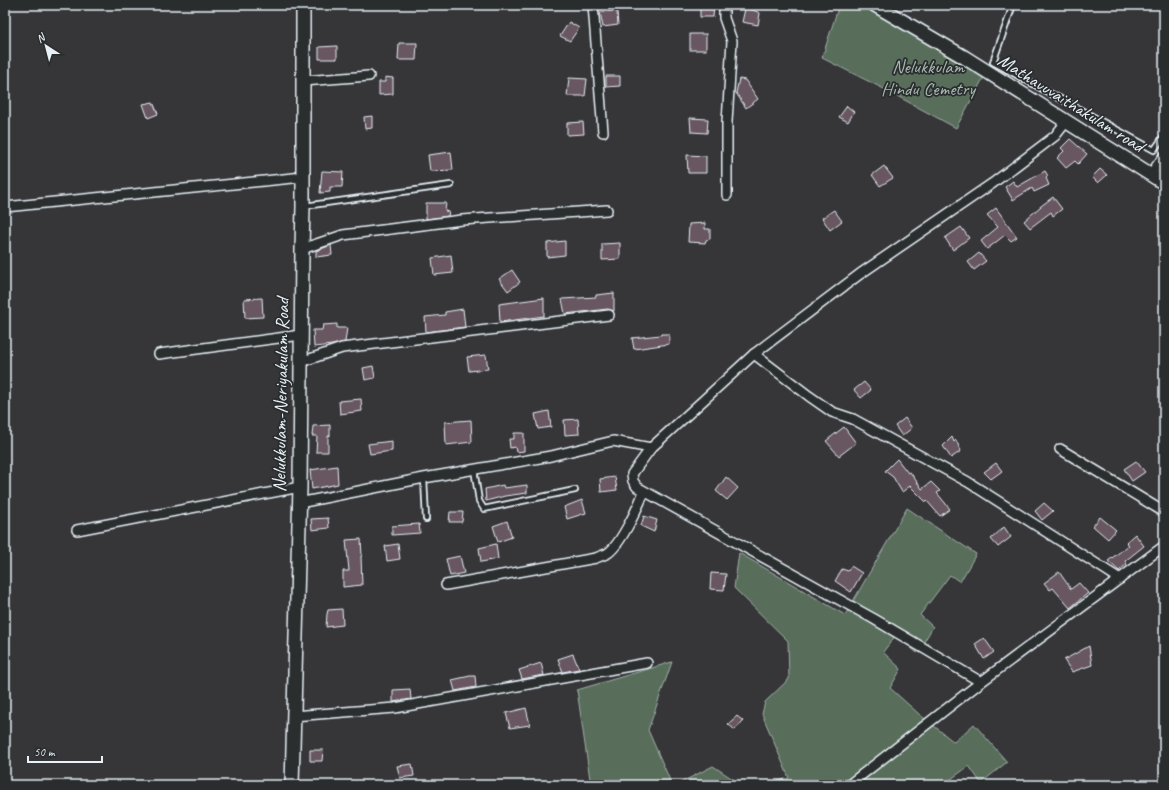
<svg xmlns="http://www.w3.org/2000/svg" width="1169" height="790" viewBox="0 0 1169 790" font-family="Caveat,sans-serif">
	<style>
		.green { fill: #586e5a; stroke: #a0b0a9 }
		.building { fill: #685761; stroke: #e8f1f8 }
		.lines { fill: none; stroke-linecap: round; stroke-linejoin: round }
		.lane-casing { stroke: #e8f1f8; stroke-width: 8 }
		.street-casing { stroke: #e8f1f8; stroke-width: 12 }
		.secondary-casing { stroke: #e8f1f8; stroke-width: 16 }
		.lane { stroke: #2a2d2e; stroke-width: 4.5 }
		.street { stroke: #2a2d2e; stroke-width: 9 }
		.secondary { stroke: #2a2d2e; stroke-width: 13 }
		.labels { text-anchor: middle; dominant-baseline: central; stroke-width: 3.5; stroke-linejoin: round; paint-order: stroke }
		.park-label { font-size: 19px; fill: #a7b6b1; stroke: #2a2d2e }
		.street-label { font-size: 19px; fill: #e8f1f8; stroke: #2a2d2e }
	</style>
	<rect width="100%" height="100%" fill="#363538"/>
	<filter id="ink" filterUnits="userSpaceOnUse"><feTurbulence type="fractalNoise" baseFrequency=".025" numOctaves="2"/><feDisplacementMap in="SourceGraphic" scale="8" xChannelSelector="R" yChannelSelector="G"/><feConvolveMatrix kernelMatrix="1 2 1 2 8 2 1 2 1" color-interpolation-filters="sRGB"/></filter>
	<g filter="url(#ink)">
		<g class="green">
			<polygon points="839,5 861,5 985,75 956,128 886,90 822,58"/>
			<polygon points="907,508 976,554 960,582 950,575 920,615 933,627 917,653 896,635 883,652 901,669 890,688 919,714 954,742 974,724 1007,762 981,783 969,766 943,785 764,785 789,778 762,714 765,702 789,679 788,641 734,588 739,553 845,615"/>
			<polygon points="672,662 648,730 672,785 586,785 590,779 577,690"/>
			<polygon points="713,766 742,785 676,785"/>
		</g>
		<g class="building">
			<polygon points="700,5 714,6 713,17 700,17"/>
			<polygon points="745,9 753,10 760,13 758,25 742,22"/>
			<polygon points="617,11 618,25 603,27 600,12"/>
			<polygon points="569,22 579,28 570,41 560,36"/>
			<rect x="690" y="34" width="16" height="16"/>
			<polygon points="399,43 417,43 416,60 398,60"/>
			<polygon points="337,46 337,59 319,59 319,47"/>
			<polygon points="606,76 620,76 620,86 606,87"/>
			<polygon points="385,77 393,78 393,94 379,95 379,82 385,82"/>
			<polygon points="569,78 587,79 585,96 567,96"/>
			<polygon points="739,79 745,80 758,99 746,108 736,93"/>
			<polygon points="153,102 158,114 148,118 143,104"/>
			<polygon points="847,106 854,112 848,122 839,117"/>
			<polygon points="372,116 372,128 365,129 364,117"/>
			<polygon points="690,118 708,119 707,133 691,132"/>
			<polygon points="583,122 584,134 567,135 567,123"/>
			<polygon points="1070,139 1087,154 1078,164 1075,161 1066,168 1057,158 1064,151 1061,148"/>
			<polygon points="451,152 453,170 430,171 428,155"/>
			<polygon points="687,155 706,156 706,173 688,173"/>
			<polygon points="884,166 893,178 880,186 872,175"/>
			<polygon points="1100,169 1107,175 1098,183 1092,177"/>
			<polygon points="322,171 343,172 342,187 330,187 330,192 320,193"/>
			<polygon points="1045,171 1048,176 1046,178 1049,185 1034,192 1032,188 1013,200 1005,187 1013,181 1017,187"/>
			<polygon points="1053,197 1062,209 1053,216 1051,212 1030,228 1024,221 1041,206"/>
			<polygon points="426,203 446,203 445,211 449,212 448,216 426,219"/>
			<polygon points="996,208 1017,237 1011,241 1005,235 987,249 981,241 998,227 987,215"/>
			<polygon points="834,210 842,221 830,230 822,218"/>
			<polygon points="705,223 705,229 710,229 710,239 706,240 705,243 688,242 689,224"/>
			<polygon points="961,227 969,238 953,250 945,238"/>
			<polygon points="565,241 565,255 547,257 547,243"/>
			<polygon points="620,243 620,259 602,260 602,244"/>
			<polygon points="331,245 332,255 316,257 316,251"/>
			<polygon points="979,253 986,261 974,270 968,262"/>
			<polygon points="451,255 453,273 434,275 432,258"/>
			<polygon points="512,270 520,282 508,291 499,279"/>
			<polygon points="614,293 614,311 608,309 565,314 562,299 596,297 596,295"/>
			<polygon points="262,298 263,317 245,318 244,299"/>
			<polygon points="544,298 544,316 500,322 499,304"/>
			<polygon points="463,309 465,327 426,332 425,317 445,315 445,312"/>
			<polygon points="337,324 337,328 347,328 345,342 332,345 314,347 313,330 322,330 323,325"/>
			<polygon points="661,334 669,334 669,344 634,349 632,338 661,335"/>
			<polygon points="486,355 488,369 469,371 467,357"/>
			<polygon points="373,366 375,378 365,380 363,368"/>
			<polygon points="864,382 871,390 861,398 854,390"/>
			<polygon points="361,399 362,411 340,414 339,401"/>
			<polygon points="549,411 551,427 538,429 535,414"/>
			<polygon points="905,418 912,428 902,436 895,426"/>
			<polygon points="578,419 579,434 565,435 564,420"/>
			<polygon points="471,420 472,442 446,445 445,422"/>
			<polygon points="330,425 330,436 328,436 328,452 316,452 317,436 312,436 313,426"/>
			<polygon points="844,427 856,443 839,456 826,441"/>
			<polygon points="514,433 524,433 524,451 516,452 515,447 510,448 509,439 514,439"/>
			<polygon points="952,437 954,442 956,440 961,451 951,458 943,446"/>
			<polygon points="392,441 392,451 370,454 368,444"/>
			<polygon points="897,459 908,473 910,472 922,489 931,482 940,491 937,493 950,509 940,516 927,501 926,502 910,486 902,492 893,477 885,471"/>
			<polygon points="1136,461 1145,472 1132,481 1124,469"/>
			<polygon points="996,463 1002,471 991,479 984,472"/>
			<polygon points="337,466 338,484 312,489 310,470"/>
			<polygon points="615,477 617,490 601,492 600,479"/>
			<polygon points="726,477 738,488 727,500 716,491"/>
			<polygon points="503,485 504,488 527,485 527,493 505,496 486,501 485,489"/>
			<polygon points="582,500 586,513 567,519 564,507"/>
			<polygon points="1044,503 1053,511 1042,520 1035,511"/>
			<polygon points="450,512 463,512 462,522 449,522"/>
			<polygon points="644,516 657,520 654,532 641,526"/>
			<polygon points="1100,517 1116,530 1108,539 1093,526"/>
			<polygon points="328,518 329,528 312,530 311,519"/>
			<polygon points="507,521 512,537 498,542 493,526"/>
			<polygon points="419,524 420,533 392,535 392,526"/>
			<polygon points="1004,527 1011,537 998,547 991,539"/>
			<polygon points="1135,534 1144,546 1125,561 1127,564 1119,571 1108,561 1129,545 1126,542"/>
			<polygon points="361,539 362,556 361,556 362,585 343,587 343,571 349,571 346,540"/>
			<polygon points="398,544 400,559 387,561 385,546"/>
			<polygon points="496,544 498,559 481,562 479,548"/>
			<polygon points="460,556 464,573 450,576 446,559"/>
			<polygon points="851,566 862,573 851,592 835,581 842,569 848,571"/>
			<polygon points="1059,572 1071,589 1079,583 1088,593 1070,608 1053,588 1050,590 1044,583"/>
			<polygon points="711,573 726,574 724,590 710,589"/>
			<polygon points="342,609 343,625 326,627 327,614 328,610"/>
			<polygon points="984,638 994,652 984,659 975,644"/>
			<polygon points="1089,646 1092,665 1072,672 1064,660"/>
			<polygon points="573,654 579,669 563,672 558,659"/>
			<polygon points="541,663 544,675 522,679 519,670"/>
			<polygon points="470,676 475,676 476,687 455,691 452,680"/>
			<polygon points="410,689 411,699 393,702 393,690"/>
			<polygon points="526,708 530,725 510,728 506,713"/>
			<polygon points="737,716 743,721 735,730 728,724"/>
			<polygon points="310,750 323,750 322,761 310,761"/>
			<polygon points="412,764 414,776 400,778 397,766"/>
		</g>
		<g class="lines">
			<defs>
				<g id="lane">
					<polyline points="1013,5 993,62 1154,150 1164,136"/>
					<polyline points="305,206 451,185"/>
					<polyline points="474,469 479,501 484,509 575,490"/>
					<polyline points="424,478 426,519"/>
				</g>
				<g id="street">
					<polyline points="593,5 603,132"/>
					<polyline points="724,5 724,18 732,41 727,122 727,195"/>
					<polyline points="303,81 369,76"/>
					<polyline points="1150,175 1164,156"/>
					<polyline points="5,207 303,177"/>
					<polyline points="302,249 343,235 462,220 607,210"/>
					<polyline points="159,354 301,335"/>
					<polyline points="754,354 809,396 832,412 853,419 968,482 1120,579"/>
					<polyline points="301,362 342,348 609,315"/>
					<polyline points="1060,449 1164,512"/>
					<polyline points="299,503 424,478 551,456 613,441 651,448"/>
					<polyline points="77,530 300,487"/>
					<path d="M446,585L596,558C600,556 605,555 608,553C621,544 638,507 644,492"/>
					<polyline points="981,682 874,619 637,487 633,481 632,474 651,448 754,354 860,274 993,183 1055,136 1066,122"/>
					<polyline points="293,716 395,708 647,663"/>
					<polyline points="851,785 850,784 981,682 1164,546"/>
				</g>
				<g id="secondary">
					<polyline points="875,5 964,57 1164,183"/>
					<polyline points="292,785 300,487 302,249 303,207 303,5"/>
				</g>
			</defs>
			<use href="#lane" class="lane-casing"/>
			<use href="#street" class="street-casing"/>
			<use href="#secondary" class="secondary-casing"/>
			<use href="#lane" class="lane"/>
			<use href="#street" class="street"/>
			<use href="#secondary" class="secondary"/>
		</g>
	</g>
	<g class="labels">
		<g class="park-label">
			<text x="928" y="67">Nelukkulam<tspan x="928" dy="22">Hindu Cemetry</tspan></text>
		</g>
		<g class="street-label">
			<text transform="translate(1071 103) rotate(32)">Mathavuvaithakulam road</text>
			<text transform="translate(281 395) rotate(-89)">Nelukkulam-Neriyakulam Road</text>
		</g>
	</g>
	<rect width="1169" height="790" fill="none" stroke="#2a2d2e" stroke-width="20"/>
	<rect x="10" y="10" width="1149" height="770" fill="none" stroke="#e8f1f8" stroke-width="1.5" filter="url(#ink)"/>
	<g transform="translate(46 46) rotate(324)" stroke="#2a2d2e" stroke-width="3" paint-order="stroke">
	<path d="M0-3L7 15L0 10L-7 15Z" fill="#e8f1f8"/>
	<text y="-6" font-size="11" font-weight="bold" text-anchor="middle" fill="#e8f1f8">N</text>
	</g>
	<path d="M28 756v6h74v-6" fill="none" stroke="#e8f1f8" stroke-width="2"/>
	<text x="34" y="756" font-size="12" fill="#e8f1f8" stroke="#2a2d2e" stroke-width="3" paint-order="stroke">50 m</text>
</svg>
